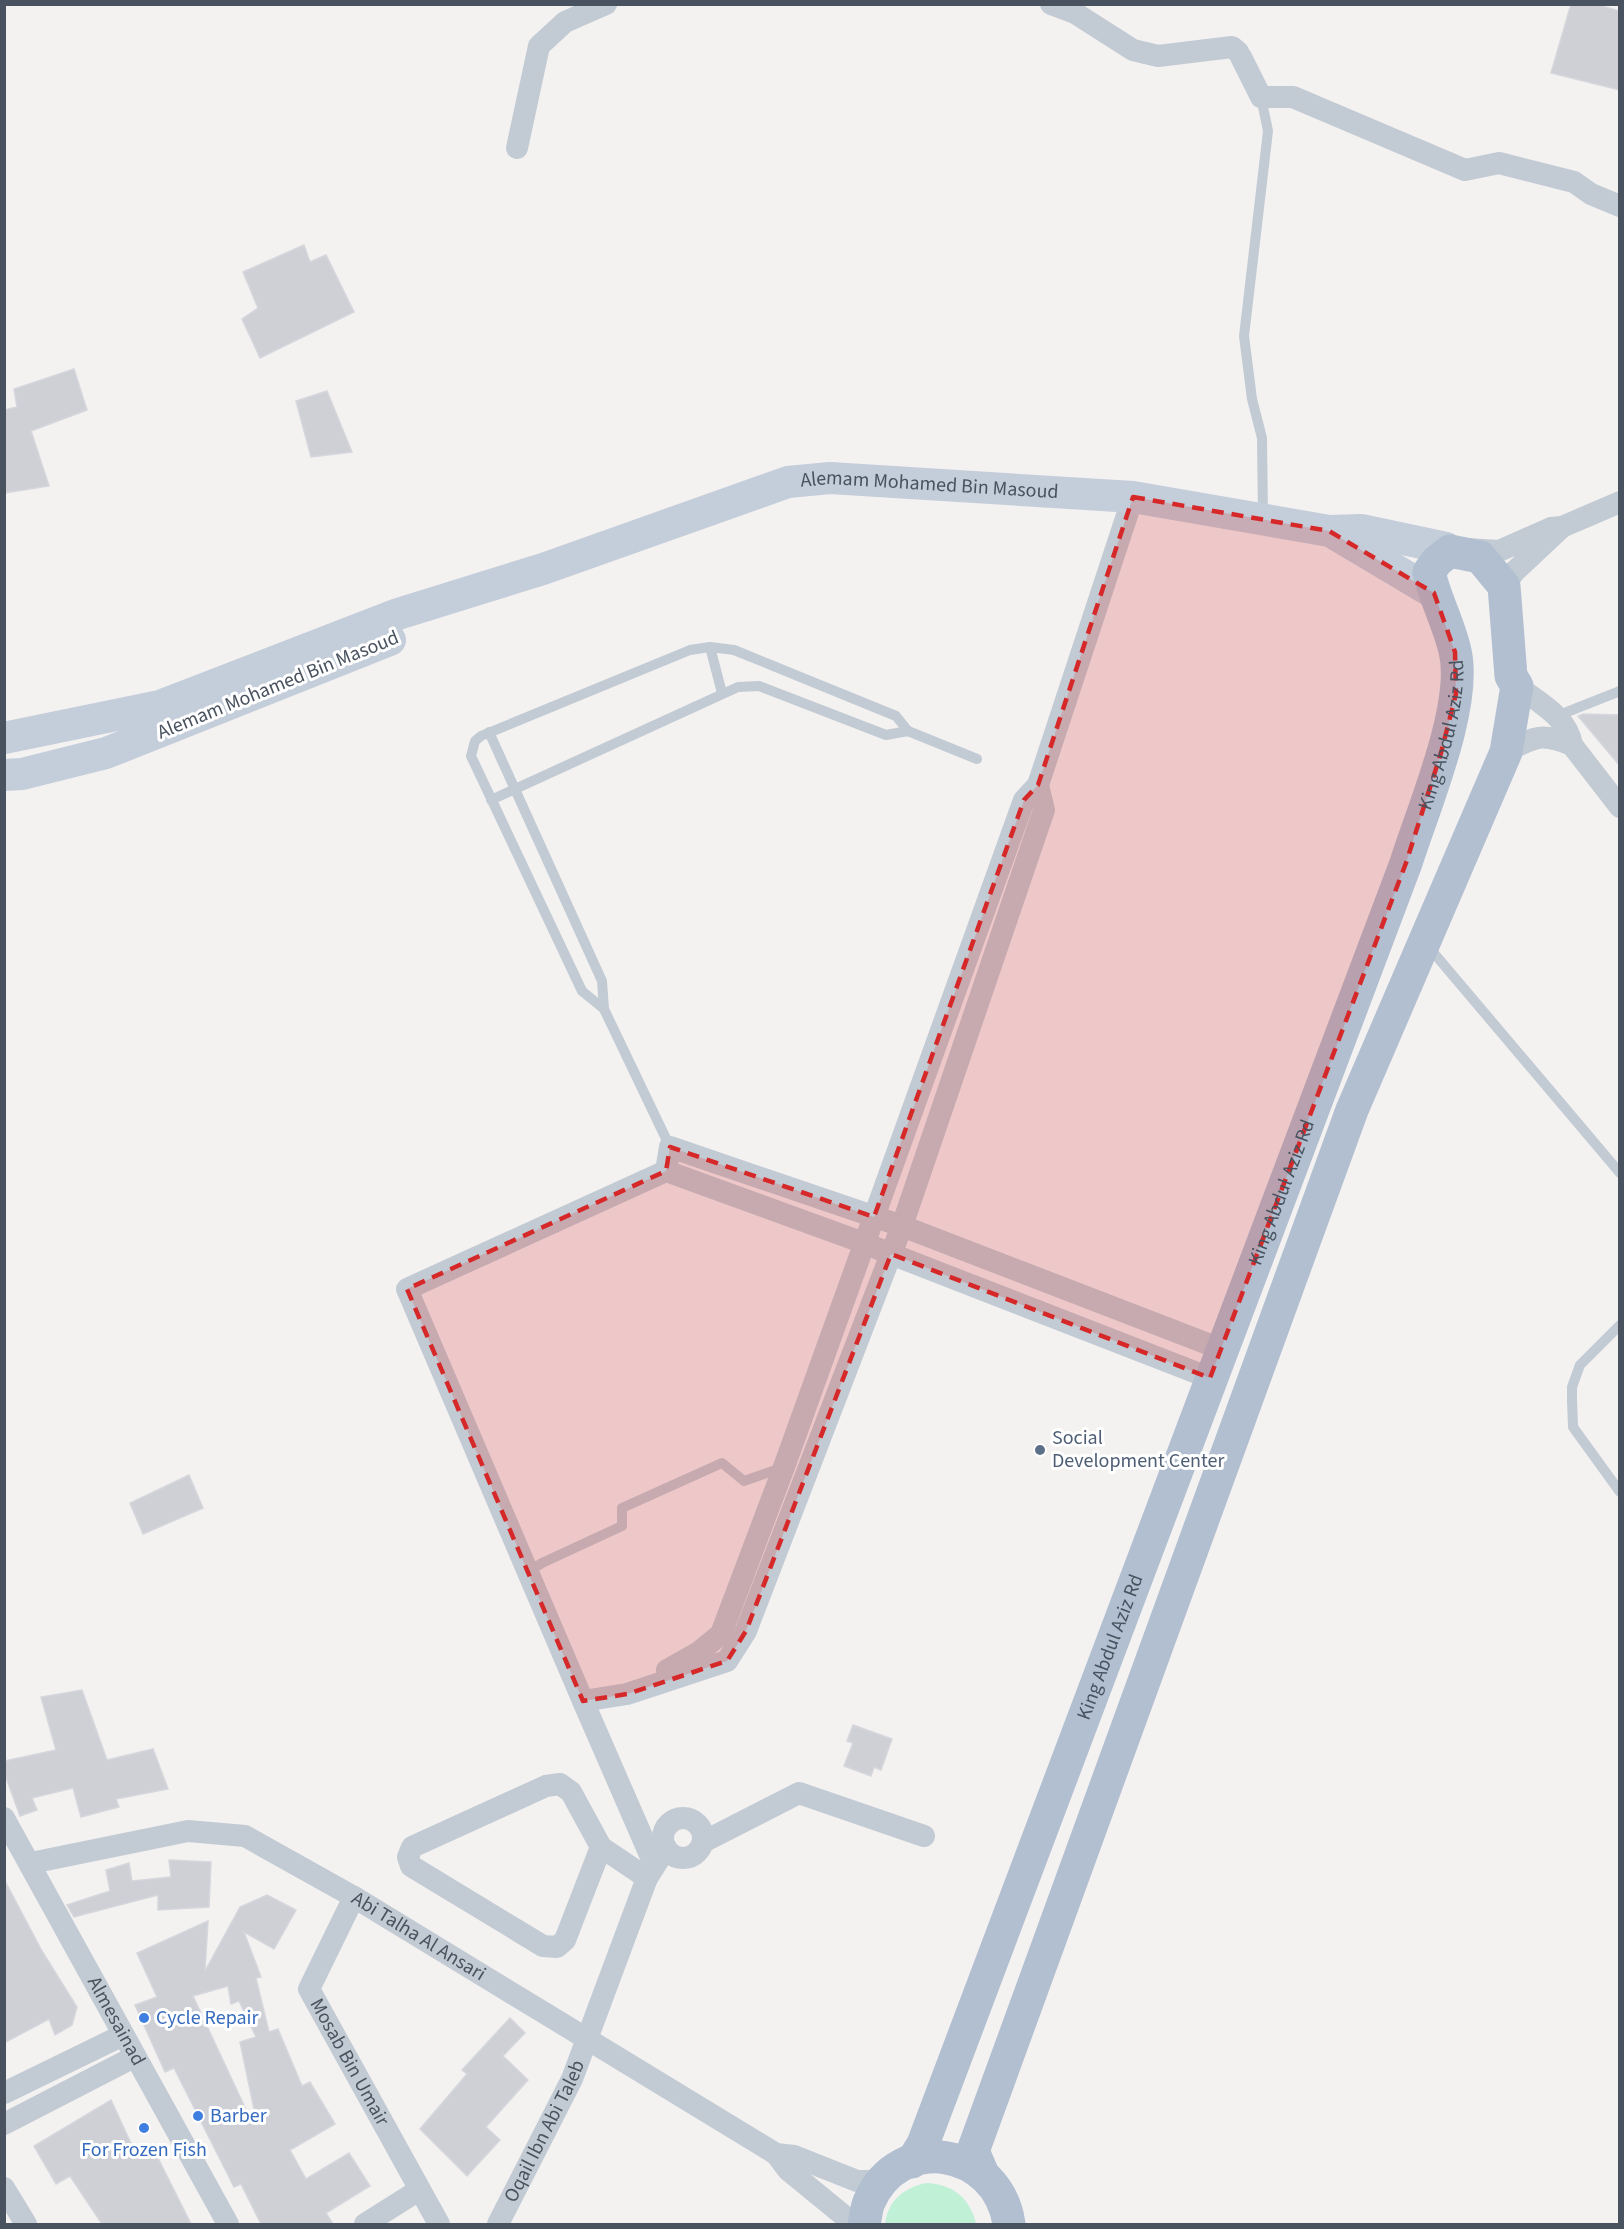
<svg xmlns="http://www.w3.org/2000/svg" width="1624" height="2229" viewBox="0 0 1624 2229" font-family="'Source Sans 3',sans-serif">
	<style>
		.green { fill: #c0f0d6 }
		.building { fill: #ced0d6; stroke: #d5d7dd; stroke-width: 1.5; fill-rule: evenodd }
		.lines { fill: none; stroke-linecap: round; stroke-linejoin: round }
		.lane { stroke: #c2cbd3; stroke-width: 10 }
		.street { stroke: #c2cbd3; stroke-width: 22 }
		.secondary { stroke: #c4cdda; stroke-width: 32 }
		.primary { stroke: #b1bfd0; stroke-width: 33 }
		.marked { fill: #d62828; fill-opacity: 0.2; stroke: #d62828; stroke-width: 4.5; stroke-dasharray: 12 8; stroke-linejoin: round }
		.service-dot { fill: #5c6f8a; stroke: #fff; stroke-width: 2 }
		.shop-dot { fill: #3f7fe0; stroke: #fff; stroke-width: 2 }
		.labels { text-anchor: middle; dominant-baseline: central; stroke-width: 6; stroke-linejoin: round; paint-order: stroke }
		.street-label { font-size: 20px; fill: #49535f; stroke: #fff }
		.service-label { font-size: 20px; fill: #4e5e75; stroke: #fff; text-anchor: start }
		.shop-label { font-size: 20px; fill: #366cbe; stroke: #fff; text-anchor: start }
	</style>
	<rect width="100%" height="100%" fill="#f4f1f1"/>
	<path class="green" d="M926,2183C953,2184 970,2198 976,2224H885C888,2200 904,2188 926,2183Z"/>
	<g class="building">
		<polygon points="1571,4 1594,4 1620,11 1620,90 1551,73"/>
		<polygon points="304,245 310,262 326,255 354,312 260,358 242,319 258,308 243,272"/>
		<polygon points="74,369 87,410 31,431 49,486 4,493 4,410 17,407 14,389"/>
		<polygon points="327,391 352,452 311,457 296,401"/>
		<polygon points="1583,714 1620,715 1620,766 1578,716"/>
		<polygon points="189,1475 203,1508 143,1534 130,1503"/>
		<polygon points="82,1690 107,1760 153,1749 168,1789 116,1799 119,1807 81,1817 73,1788 32,1798 37,1810 20,1816 4,1772 4,1761 56,1750 41,1697"/>
		<polygon points="853,1725 892,1739 881,1770 874,1767 871,1776 844,1766 853,1743 847,1741"/>
		<polygon points="169,1860 211,1862 209,1907 158,1910 158,1895 74,1917 67,1905 110,1891 106,1870 129,1863 132,1881 171,1877"/>
		<polygon points="4,1879 42,1951 77,2007 72,2025 55,2035 49,2019 4,2043"/>
		<path d="M267,1895L296,1910L274,1949L244,1932L261,1977L256,1978L269,2032L278,2029L302,2086L310,2082L335,2124L290,2150L306,2179L349,2153L370,2186L326,2213L333,2224H261L241,2184L234,2187L174,2068L165,2072L135,2005L157,1997L137,1953L208,1921L205,1971L240,1907ZM228,1986L231,2004L239,2001L256,2037L240,2042L255,2114L249,2116L193,1996Z"/>
		<polygon points="510,2018 525,2033 503,2056 528,2080 486,2127 500,2140 467,2176 420,2129 467,2074 462,2070"/>
		<polygon points="111,2100 136,2154 151,2144 191,2224 102,2224 70,2176 56,2184 34,2146"/>
	</g>
	<g class="lines">
		<g class="lane">
			<polyline points="1261,97 1268,131 1244,336 1252,399 1262,438 1263,516"/>
			<polyline points="710,647 722,693"/>
			<polyline points="1560,719 1567,712 1620,691"/>
			<polyline points="489,732 602,981 604,1009 670,1147"/>
			<polyline points="491,800 738,687 759,686 886,735 908,731"/>
			<polyline points="1427,945 1620,1173"/>
			<polyline points="604,1009 582,991 471,756 475,741 481,736 690,650 710,647 734,650 896,716 908,731 977,759"/>
			<polyline points="1620,1325 1580,1365 1572,1387 1572,1400 1573,1427 1620,1492"/>
			<polyline points="528,1572 542,1563 622,1526 622,1508 722,1463 744,1481 784,1467"/>
		</g>
		<g class="street">
			<polyline points="1051,4 1075,13 1133,50 1158,56 1232,47 1238,52"/>
			<polyline points="1241,57 1261,97 1293,97 1465,170 1499,163 1574,182 1591,194 1620,206"/>
			<polyline points="517,148 539,46 565,22 606,4"/>
			<polyline points="1562,527 1620,502"/>
			<polyline points="1466,549 1499,551 1551,528 1562,527 1515,571 1504,586"/>
			<polyline points="1572,745 1620,807"/>
			<path d="M1506,752C1534,737 1541,732 1572,745C1568,717 1538,702 1517,686"/>
			<polyline points="1038,785 1044,810 902,1226 891,1254 746,1631 727,1661 627,1694 583,1701 407,1289 666,1171 864,1243 891,1254 1210,1378"/>
			<polyline points="666,1171 670,1147 902,1226 1221,1349"/>
			<polyline points="667,1670 699,1652 721,1634 784,1467 1024,800 1038,785 1133,497"/>
			<polyline points="583,1701 654,1864"/>
			<path id="s1" d="M4,1818L228,2224"/>
			<circle cx="683" cy="1838" r="20"/>
			<polyline points="703,1842 799,1793 924,1836"/>
			<polyline points="601,1847 571,1792 560,1784 546,1786 412,1847 408,1857 411,1866 543,1946 557,1947 565,1940 601,1847 647,1878"/>
			<path id="s2" d="M31,1863L188,1831L245,1836L354,1897L776,2154L788,2170L854,2224"/>
			<path id="s3" d="M354,1897L309,1989L439,2224"/>
			<polyline points="4,2093 123,2035"/>
			<polyline points="4,2124 134,2057"/>
			<polyline points="776,2154 794,2156 857,2181 883,2181"/>
			<polyline points="4,2188 26,2224"/>
			<polyline points="365,2224 419,2190"/>
			<path id="s4" d="M498,2224L572,2079L647,1878L666,1848"/>
		</g>
		<g class="secondary">
			<polyline points="1335,534 1434,593"/>
			<path id="s5" d="M4,738L160,706L398,614L543,569L788,482L830,478L1133,497L1329,531L1361,530L1446,548"/>
			<polyline points="4,775 22,774 106,753 390,640"/>
		</g>
		<g class="primary">
			<path id="s6" d="M912,2162L923,2144L1406,863C1423,809 1468,705 1455,651C1449,624 1435,599 1429,572L1437,561L1450,551L1480,557L1504,586L1511,676L1517,686L1506,752L1352,1110L973,2151L982,2172"/>
			<path d="M864,2224C866,2217 866,2209 869,2202C899,2131 998,2148 1009,2224"/>
		</g>
	</g>
	<path class="marked" d="M1133,497L1329,531L1434,593L1455,652L1456,694L1441,753L1406,863L1210,1378L891,1254L746,1631L727,1661L627,1694L583,1701L407,1289L666,1171L670,1147L874,1217L1024,800L1038,785Z"/>
	<circle class="service-dot" cx="1040" cy="1450" r="6"/>
	<g class="shop-dot">
		<circle cx="144" cy="2018" r="6"/>
		<circle cx="198" cy="2116" r="6"/>
		<circle cx="144" cy="2128" r="6"/>
	</g>
	<g class="labels">
		<g class="street-label">
			<text stroke="none"><textPath href="#s5" startOffset="968">Alemam Mohamed Bin Masoud</textPath></text>
			<text transform="translate(278 685) rotate(-22)">Alemam Mohamed Bin Masoud</text>
			<text stroke="none"><textPath href="#s6" startOffset="1524">King Abdul Aziz Rd</textPath></text>
			<text stroke="none"><textPath href="#s6" startOffset="1038">King Abdul Aziz Rd</textPath></text>
			<text stroke="none"><textPath href="#s6" startOffset="552">King Abdul Aziz Rd</textPath></text>
			<text stroke="none"><textPath href="#s2" startOffset="418">Abi Talha Al Ansari</textPath></text>
			<text stroke="none"><textPath href="#s1" startOffset="232">Almesainad</textPath></text>
			<text stroke="none"><textPath href="#s3" startOffset="186">Mosab Bin Umair</textPath></text>
			<text stroke="none"><textPath href="#s4" startOffset="104">Oqail Ibn Abi Taleb</textPath></text>
		</g>
		<g class="service-label">
			<text x="1052" y="1438">Social<tspan x="1052" dy="23">Development Center</tspan></text>
		</g>
		<g class="shop-label">
			<text x="156" y="2018">Cycle Repair</text>
			<text x="210" y="2116">Barber</text>
			<text x="144" y="2150" text-anchor="middle">For Frozen Fish</text>
		</g>
	</g>
	<rect width="1624" height="2229" fill="none" stroke="#49535f" stroke-width="12"/>
</svg>
